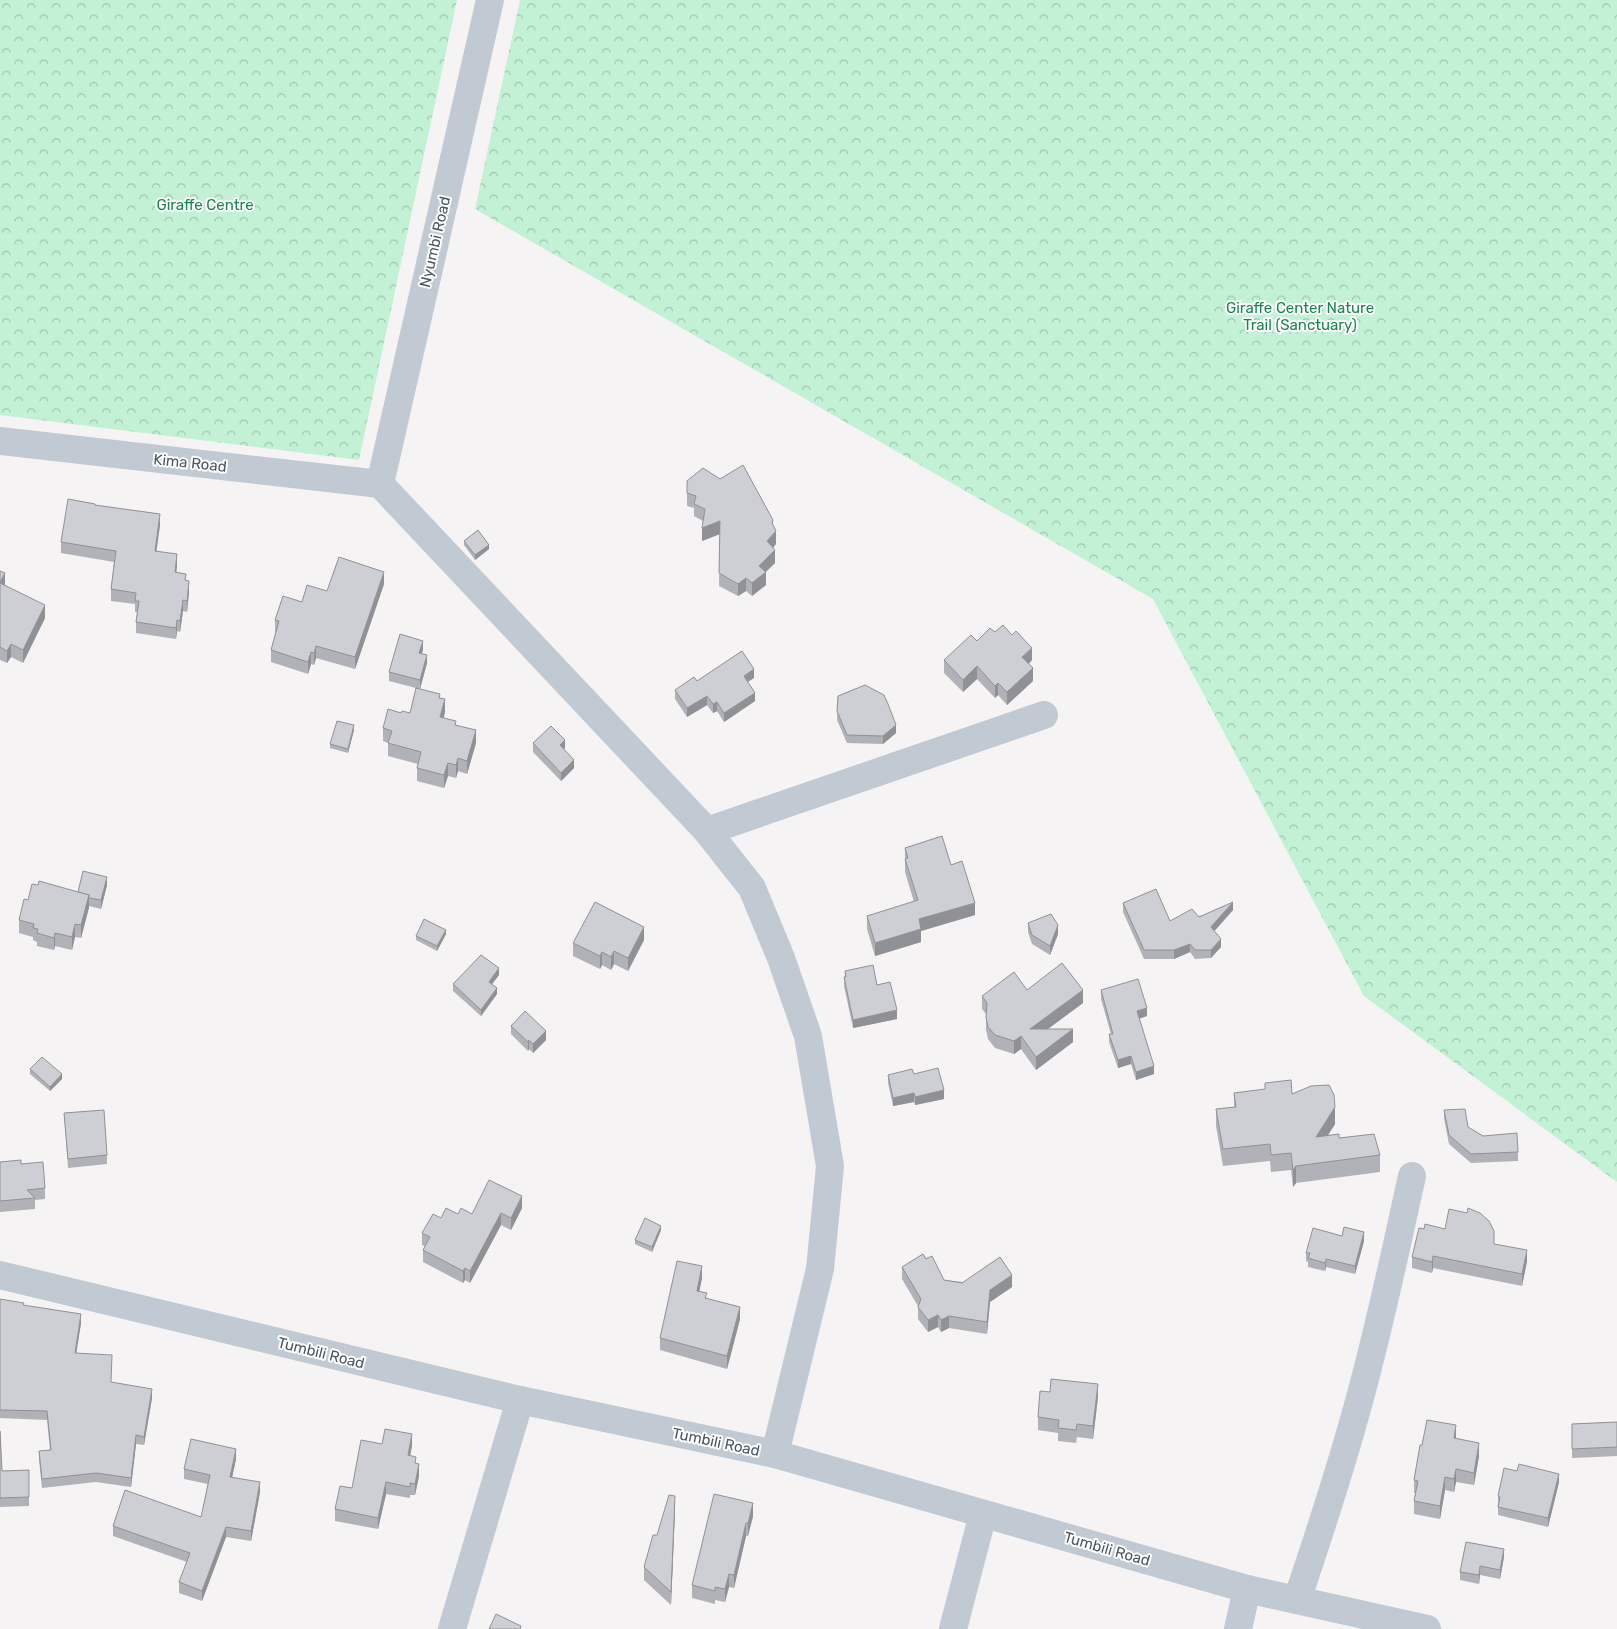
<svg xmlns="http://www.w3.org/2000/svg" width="1617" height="1629" viewBox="0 0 1617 1629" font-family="Rubik,sans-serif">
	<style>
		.forest { fill: url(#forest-crowns) }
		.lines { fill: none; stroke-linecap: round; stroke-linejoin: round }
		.minor { stroke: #c1cad2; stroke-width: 28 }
		.wall { fill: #b0b2b7 }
		.shaded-wall { fill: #909195 }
		.building { fill: #cdcfd5; stroke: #909195 }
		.labels { text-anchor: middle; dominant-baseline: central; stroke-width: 4; stroke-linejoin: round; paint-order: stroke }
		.park-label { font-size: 15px; fill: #17864f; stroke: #fff }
		.street-label { font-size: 15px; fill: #4a5661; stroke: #fff }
	</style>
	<defs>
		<pattern id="forest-crowns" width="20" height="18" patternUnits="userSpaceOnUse" patternTransform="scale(1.25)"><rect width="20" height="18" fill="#c3f1d5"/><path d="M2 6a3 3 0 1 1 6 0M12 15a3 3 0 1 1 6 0" fill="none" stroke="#a0c6b0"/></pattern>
	</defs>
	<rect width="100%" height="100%" fill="#f5f3f3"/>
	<g class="forest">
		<polygon points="0,0 457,0 359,460 0,415"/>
		<polygon points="520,0 1617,0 1617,1182 1364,996 1153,599 475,209"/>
	</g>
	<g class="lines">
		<g class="minor">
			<polyline points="0,441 380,484"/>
			<polyline points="380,484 707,831 752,888 781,958 808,1036 830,1166 820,1269 775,1454"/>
			<polyline points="380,484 490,0"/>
			<polyline points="707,831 1044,715"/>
			<polyline points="0,1275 520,1400 775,1454 1247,1589 1427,1629"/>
			<path d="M1297,1600C1319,1535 1340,1471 1358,1405C1379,1330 1395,1253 1412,1176"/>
			<polyline points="452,1629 520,1400"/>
			<polyline points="953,1629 983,1514"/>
			<polyline points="1238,1629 1247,1589"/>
		</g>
	</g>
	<g class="wall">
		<polygon points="687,481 773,525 776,544 773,548 775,563 766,572 766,585 752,596 746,591 738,596 719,586 720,534 702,541 703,521 694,516 694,508 687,506"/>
		<polygon points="95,505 160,525 156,551 177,566 176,572 186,581 189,592 187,612 183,611 180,632 177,631 176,639 136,633 136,622 137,612 135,612 135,604 111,601 111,589 114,562 61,553 61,542"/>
		<polygon points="464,541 489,549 475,560 464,545"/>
		<polygon points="0,571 5,585 45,618 23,663 11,657 7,663 0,660"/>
		<polygon points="384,584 355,669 316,658 314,665 311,664 308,674 271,662 271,650 276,632 275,632 275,620 302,602 327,591"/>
		<polygon points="995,632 1032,660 1029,664 1033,681 1007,705 998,695 995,698 977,679 963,692 944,673 944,660 977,641"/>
		<polygon points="423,650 422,653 427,663 420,689 440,698 445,712 444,718 456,725 476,743 467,774 458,771 456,778 448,776 444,788 417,781 417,768 418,764 388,756 388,743 383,741 383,728 401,713 410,713 416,688 389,681 389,672"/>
		<polygon points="754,678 748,682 755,701 724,722 717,711 713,713 707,705 687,717 675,699 675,690 697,681"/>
		<polygon points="838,696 896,733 883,744 847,743 837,720"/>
		<polygon points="354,730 348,753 330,748 330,744"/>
		<polygon points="533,743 565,748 564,749 574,768 561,781 533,752"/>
		<polygon points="905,848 951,865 975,915 921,931 921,942 875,956 867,929 867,916 914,902 905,872"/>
		<polygon points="38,885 78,892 107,885 101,909 89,906 81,938 75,937 72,950 55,946 54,950 37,946 37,942 33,940 33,937 19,933 19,920 28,900"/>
		<polygon points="1123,903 1170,921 1233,910 1214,931 1221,947 1211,958 1195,959 1190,952 1174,959 1144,959 1123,912"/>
		<polygon points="1028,923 1058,934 1050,955 1032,944 1028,932"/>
		<polygon points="446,934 437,951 416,940 416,936"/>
		<polygon points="644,940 628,971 614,964 611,970 602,965 600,969 573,956 573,943"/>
		<polygon points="845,971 877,985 897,1019 853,1028 844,986"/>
		<polygon points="499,975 492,984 497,994 481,1016 453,991 453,984"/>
		<polygon points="1027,990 1083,1003 1048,1029 1073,1042 1036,1070 1021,1049 1014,1054 995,1048 988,1039 986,1030 986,1014 982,1009 982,996"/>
		<polygon points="1101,990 1147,1016 1139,1019 1154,1074 1136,1080 1131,1064 1118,1068 1109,1042 1109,1034 1111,1034 1101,999"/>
		<polygon points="511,1026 546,1040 533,1053 529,1049 528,1051 511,1034"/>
		<polygon points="30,1069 62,1079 50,1091 30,1074"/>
		<polygon points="914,1074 944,1099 915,1105 914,1102 893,1106 888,1083 888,1075"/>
		<polygon points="1234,1093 1292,1094 1335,1124 1328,1135 1339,1138 1380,1155 1380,1172 1296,1183 1293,1187 1291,1170 1271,1172 1270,1161 1223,1166 1216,1126 1216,1109 1234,1107"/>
		<polygon points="1444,1110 1468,1127 1483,1136 1518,1152 1518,1161 1471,1163 1449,1144 1444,1118"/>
		<polygon points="64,1113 107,1155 107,1164 68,1168"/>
		<polygon points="0,1162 21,1164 45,1188 45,1199 35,1200 35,1209 0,1212"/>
		<polygon points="522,1208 511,1230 501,1225 470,1283 465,1280 463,1283 423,1262 423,1250 425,1246 422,1245 422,1233 441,1218 458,1214 472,1214"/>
		<polygon points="661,1230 652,1252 635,1244 635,1240"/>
		<polygon points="1342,1236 1364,1241 1355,1274 1326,1267 1325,1271 1308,1267 1308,1262 1306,1261 1306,1253"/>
		<polygon points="1494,1244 1527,1261 1522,1286 1433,1268 1432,1273 1412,1268 1412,1257"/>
		<polygon points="926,1259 944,1280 1012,1287 990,1302 987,1334 949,1328 941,1332 938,1327 928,1332 918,1319 918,1306 902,1279 902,1267"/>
		<polygon points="702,1278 699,1291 707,1298 740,1319 727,1369 660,1350 660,1338"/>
		<polygon points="0,1299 81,1323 76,1353 111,1382 152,1398 144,1445 136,1444 131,1487 96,1482 42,1488 39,1460 39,1451 50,1450 47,1420 0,1418"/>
		<polygon points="1098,1397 1093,1439 1077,1437 1076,1443 1058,1441 1058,1433 1038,1430 1038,1417"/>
		<polygon points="1617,1422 1617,1456 1572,1458 1572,1424"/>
		<polygon points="0,1431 2,1471 29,1470 29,1506 0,1507"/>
		<polygon points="1456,1439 1479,1456 1474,1485 1456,1482 1454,1492 1445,1490 1440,1519 1414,1514 1414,1501 1416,1493 1414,1493 1414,1480 1422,1445"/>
		<polygon points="382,1444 412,1446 410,1455 416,1464 419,1476 415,1495 410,1495 410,1498 386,1494 378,1529 335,1521 335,1509 352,1488"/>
		<polygon points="236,1459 232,1477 260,1492 251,1541 226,1537 202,1601 179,1593 179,1582 187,1562 113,1536 113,1526 201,1517 208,1484 184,1479 184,1469"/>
		<polygon points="1517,1471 1559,1482 1548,1527 1498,1515 1498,1496"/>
		<polygon points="675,1509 671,1605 644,1580 644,1567 657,1535"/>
		<polygon points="753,1516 748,1536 746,1536 734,1588 729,1587 725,1602 715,1600 715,1604 692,1598 692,1585"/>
		<polygon points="1504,1557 1500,1579 1480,1575 1479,1584 1460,1580 1460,1572"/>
	</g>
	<g class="shaded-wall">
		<polygon points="160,514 160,525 155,562 155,551"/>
		<polygon points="773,520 773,533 776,531 776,544 767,554 767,541"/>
		<polygon points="720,521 720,534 702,541 702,528"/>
		<polygon points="489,545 489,549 475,560 475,555"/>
		<polygon points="775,550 775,563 762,575 766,572 766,585 752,596 752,583 759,566"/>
		<polygon points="177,554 177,566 175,583 175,572"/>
		<polygon points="384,572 384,584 355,669 355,657"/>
		<polygon points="5,573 5,586 0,582"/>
		<polygon points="746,578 746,591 738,596 738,584"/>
		<polygon points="189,581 189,592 187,612 187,601"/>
		<polygon points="183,600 183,611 180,632 180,621"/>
		<polygon points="45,605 45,618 23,663 23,650"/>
		<polygon points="177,620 177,631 176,639 176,628"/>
		<polygon points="423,641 423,650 419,661 419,653"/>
		<polygon points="11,644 11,657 7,663 7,651"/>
		<polygon points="316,646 316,658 314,665 314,653"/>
		<polygon points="1032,648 1032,660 1022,670 1022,657"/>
		<polygon points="311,652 311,664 308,674 308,662"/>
		<polygon points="427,655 427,663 420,689 420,680"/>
		<polygon points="977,666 977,679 963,692 963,680"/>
		<polygon points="1033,668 1033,681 1007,705 1007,692"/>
		<polygon points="754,669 754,678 744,684 744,676"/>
		<polygon points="998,683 998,695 995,698 995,686"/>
		<polygon points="755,693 755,701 724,722 724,713"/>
		<polygon points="707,696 707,705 687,717 687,708"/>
		<polygon points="445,699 445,712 440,730 440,717"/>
		<polygon points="717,702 717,711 713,713 713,704"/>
		<polygon points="354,725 354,730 348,753 348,749"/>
		<polygon points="896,725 896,733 883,744 883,736"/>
		<polygon points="476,730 476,743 467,774 467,761"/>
		<polygon points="565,740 565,748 560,753 560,745"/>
		<polygon points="458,758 458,771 456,778 456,765"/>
		<polygon points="574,760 574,768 561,781 561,773"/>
		<polygon points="448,763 448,776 444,788 444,775"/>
		<polygon points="107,877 107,885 101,909 101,900"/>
		<polygon points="89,895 89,908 81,938 81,925"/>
		<polygon points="1233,902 1233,910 1211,935 1211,927"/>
		<polygon points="975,903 975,915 921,931 921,942 875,956 875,943 919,919"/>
		<polygon points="75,924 75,937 72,950 72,937"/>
		<polygon points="1058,925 1058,934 1050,955 1050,946"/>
		<polygon points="644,927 644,940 628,971 628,958"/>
		<polygon points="446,930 446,934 437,951 437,946"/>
		<polygon points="55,933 55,946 54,950 54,938"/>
		<polygon points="1221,939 1221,947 1211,958 1211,950"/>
		<polygon points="1190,944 1190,952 1174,959 1174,950"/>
		<polygon points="614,951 614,964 611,970 611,957"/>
		<polygon points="602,952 602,965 600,969 600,956"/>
		<polygon points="499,968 499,975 489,988 489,982"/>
		<polygon points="497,988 497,994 481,1016 481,1010"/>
		<polygon points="1083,990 1083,1003 1030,1042 1030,1029"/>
		<polygon points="1147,1008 1147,1016 1137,1019 1137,1011"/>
		<polygon points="897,1010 897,1019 853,1028 853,1020"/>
		<polygon points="1073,1029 1073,1042 1036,1070 1036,1057"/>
		<polygon points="546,1031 546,1040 533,1053 533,1044"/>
		<polygon points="1021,1036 1021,1049 1014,1054 1014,1041"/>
		<polygon points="529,1040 529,1049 528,1051 528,1042"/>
		<polygon points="1131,1056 1131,1064 1118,1068 1118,1060"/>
		<polygon points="1154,1066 1154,1074 1136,1080 1136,1072"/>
		<polygon points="62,1074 62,1079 50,1091 50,1087"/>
		<polygon points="944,1090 944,1099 915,1105 915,1097"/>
		<polygon points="914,1093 914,1102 893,1106 893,1098"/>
		<polygon points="1335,1107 1335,1124 1316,1154 1316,1137"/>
		<polygon points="1296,1166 1296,1183 1293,1187 1293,1170"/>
		<polygon points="522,1196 522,1208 511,1230 511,1218"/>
		<polygon points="501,1213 501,1225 470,1283 470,1271"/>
		<polygon points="661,1226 661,1230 652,1252 652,1247"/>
		<polygon points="1364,1232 1364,1241 1355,1274 1355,1266"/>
		<polygon points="1527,1250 1527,1261 1522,1286 1522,1274"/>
		<polygon points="1433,1256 1433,1268 1432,1273 1432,1262"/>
		<polygon points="1326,1259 1326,1267 1325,1271 1325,1263"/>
		<polygon points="702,1266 702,1278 697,1303 697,1291"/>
		<polygon points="465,1268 465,1280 463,1283 463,1271"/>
		<polygon points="1012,1275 1012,1287 990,1302 987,1334 987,1322 990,1290"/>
		<polygon points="740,1307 740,1319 727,1369 727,1356"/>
		<polygon points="81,1314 81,1323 75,1362 75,1353"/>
		<polygon points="938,1315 938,1327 928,1332 928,1320"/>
		<polygon points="949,1316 949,1328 941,1332 941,1320"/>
		<polygon points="1098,1384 1098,1397 1093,1439 1093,1426"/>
		<polygon points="152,1389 152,1398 144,1445 144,1437"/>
		<polygon points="1456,1425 1456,1438 1454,1451 1454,1438"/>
		<polygon points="412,1434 412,1446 408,1466 408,1455"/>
		<polygon points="136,1435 136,1444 131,1487 131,1478"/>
		<polygon points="1479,1443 1479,1456 1474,1485 1474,1473"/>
		<polygon points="236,1449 236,1459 230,1487 230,1477"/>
		<polygon points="419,1464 419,1476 415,1495 415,1484"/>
		<polygon points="1456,1469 1456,1482 1454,1492 1454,1479"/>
		<polygon points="1559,1474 1559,1482 1548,1527 1548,1518"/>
		<polygon points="1445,1477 1445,1490 1440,1519 1440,1506"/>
		<polygon points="260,1482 260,1492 251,1541 251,1531"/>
		<polygon points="386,1482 386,1494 378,1529 378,1518"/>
		<polygon points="675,1496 675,1509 671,1605 671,1592"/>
		<polygon points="753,1503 753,1516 748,1536 748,1523"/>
		<polygon points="746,1523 746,1536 734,1588 734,1575"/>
		<polygon points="226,1527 226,1537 202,1601 202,1591"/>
		<polygon points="1504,1549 1504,1557 1500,1579 1500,1570"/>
		<polygon points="1480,1566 1480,1575 1479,1584 1479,1575"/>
		<polygon points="729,1574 729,1587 725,1602 725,1589"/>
	</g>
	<g class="building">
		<polygon points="743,465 773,520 772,523 776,531 767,541 775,550 759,566 766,572 752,583 746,578 738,584 719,573 720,521 702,528 705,509 694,504 696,496 687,493 687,481 703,468 720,479"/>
		<polygon points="68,499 95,504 95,505 160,514 155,551 177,554 175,572 186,574 185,580 189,581 187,601 183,600 180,621 177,620 176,628 136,622 139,601 135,601 136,593 111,589 116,551 61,542"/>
		<polygon points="478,530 489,545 475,555 464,541"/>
		<polygon points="339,557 384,572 355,657 316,646 314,653 311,652 308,662 271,650 279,621 275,620 283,596 302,602 307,585 327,591"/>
		<polygon points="0,571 5,573 0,582"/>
		<polygon points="0,583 45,605 23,650 11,644 7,651 0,647"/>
		<polygon points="1003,625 1012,635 1016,631 1032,648 1022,657 1033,668 1007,692 998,683 995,686 977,666 963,680 944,660 971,635 977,641 990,628 995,632"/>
		<polygon points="400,634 423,641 419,653 427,655 420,680 389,672"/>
		<polygon points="742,651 754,669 744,676 755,693 724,713 717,702 713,704 707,696 687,708 675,690 694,677 697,681"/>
		<polygon points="865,685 884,695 888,704 896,725 883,736 847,735 837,711 838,696"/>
		<polygon points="416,688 440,694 439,698 445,699 440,717 456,721 455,725 476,730 467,761 458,758 456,765 448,763 444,775 417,768 421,752 388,743 392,731 383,728 388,709 401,713 402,711 410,713"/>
		<polygon points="337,721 354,725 348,749 330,744"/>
		<polygon points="551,726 565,740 560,745 574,760 561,773 533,743"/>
		<polygon points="942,836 951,865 962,861 975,903 919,919 921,929 875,943 867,916 918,900 905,859 908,858 905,848"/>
		<polygon points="83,871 107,877 101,900 89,898 89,895 78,892"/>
		<polygon points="39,881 89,895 81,925 75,924 72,937 55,933 54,938 37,933 38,929 33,928 34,924 19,920 24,899 28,900 32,884 38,885"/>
		<polygon points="1156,889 1170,921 1192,909 1199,917 1233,902 1211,927 1221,939 1211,950 1195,950 1190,944 1174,950 1144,950 1123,903"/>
		<polygon points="595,902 644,927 628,958 614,951 611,957 602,952 600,956 573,943"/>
		<polygon points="1051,914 1058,925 1050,946 1032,935 1028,923"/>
		<polygon points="424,919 446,930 437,946 416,936"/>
		<polygon points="481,955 499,968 489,982 497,988 481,1010 453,984"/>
		<polygon points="1062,963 1083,990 1030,1029 1073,1029 1036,1057 1021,1036 1014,1041 995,1035 988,1027 986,1017 987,1003 982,996 1014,972 1027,990"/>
		<polygon points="873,965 877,985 890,982 897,1010 853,1020 844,977 846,977 845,971"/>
		<polygon points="1138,979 1147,1008 1137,1011 1154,1066 1136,1072 1131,1056 1118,1060 1109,1034 1113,1034 1101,990"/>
		<polygon points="525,1011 546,1031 533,1044 529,1040 528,1042 511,1026"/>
		<polygon points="42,1057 62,1074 50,1087 30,1069"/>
		<polygon points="938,1068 944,1090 915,1097 914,1093 893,1098 888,1075 912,1069 914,1074"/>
		<polygon points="1291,1080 1292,1094 1311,1086 1329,1085 1334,1095 1335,1107 1316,1137 1339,1134 1339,1138 1374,1134 1380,1155 1296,1166 1293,1170 1291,1153 1271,1155 1270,1144 1223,1149 1216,1109 1236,1107 1234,1093 1265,1089 1265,1083"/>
		<polygon points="1465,1109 1468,1127 1483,1136 1517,1133 1518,1152 1471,1154 1449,1135 1444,1110"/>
		<polygon points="104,1110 107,1155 68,1159 64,1113"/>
		<polygon points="21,1160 21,1164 43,1162 45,1188 27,1190 35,1198 0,1201 0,1162"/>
		<polygon points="489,1180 522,1196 511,1218 501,1213 470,1271 465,1268 463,1271 423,1250 430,1237 422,1233 433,1214 441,1218 446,1208 458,1214 461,1208 472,1214"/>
		<polygon points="1468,1208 1480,1213 1489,1221 1494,1231 1494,1244 1527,1250 1522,1274 1433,1256 1432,1262 1412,1257 1419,1228 1424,1229 1425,1224 1445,1229 1449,1209 1467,1213"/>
		<polygon points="645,1218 661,1226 652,1247 635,1240"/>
		<polygon points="1344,1227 1364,1232 1355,1266 1326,1259 1325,1263 1308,1258 1310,1253 1306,1253 1313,1228 1342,1236"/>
		<polygon points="923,1254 926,1259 932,1256 944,1280 962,1283 1000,1257 1012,1275 990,1290 987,1322 949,1316 941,1320 938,1315 928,1320 918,1307 921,1299 902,1267"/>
		<polygon points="677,1261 702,1266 697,1291 707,1293 705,1298 740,1307 727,1356 660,1338"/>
		<polygon points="0,1299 24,1303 23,1305 81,1314 75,1353 112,1355 111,1382 152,1389 144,1437 136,1435 131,1478 96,1473 42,1479 39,1451 51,1450 47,1411 0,1410"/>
		<polygon points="1051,1379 1098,1384 1093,1426 1077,1424 1076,1430 1058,1428 1059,1420 1038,1417 1040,1391 1050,1392"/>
		<polygon points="1427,1420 1456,1425 1454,1438 1479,1443 1474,1473 1456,1469 1454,1479 1445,1477 1440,1506 1414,1501 1418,1481 1414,1480 1420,1445 1422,1445"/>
		<polygon points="1617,1422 1617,1447 1572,1449 1572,1424"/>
		<polygon points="385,1429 412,1434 408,1455 416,1457 415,1463 419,1464 415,1484 410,1483 410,1487 386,1482 378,1518 335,1509 340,1486 352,1488 361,1440 382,1444"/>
		<polygon points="0,1431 2,1471 29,1470 29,1497 0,1498"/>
		<polygon points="191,1439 236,1449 230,1477 260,1482 251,1531 226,1527 202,1591 179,1582 190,1553 113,1526 125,1490 201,1517 210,1475 184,1469"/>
		<polygon points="1519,1464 1559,1474 1548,1518 1498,1507 1500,1497 1498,1496 1504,1468 1517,1471"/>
		<polygon points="714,1494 753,1503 748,1523 746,1523 734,1575 729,1574 725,1589 715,1587 715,1591 692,1585"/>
		<polygon points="669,1495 675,1496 671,1592 644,1567 653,1535 657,1535"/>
		<polygon points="1466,1542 1504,1549 1500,1570 1480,1566 1479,1575 1460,1572"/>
		<polygon points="496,1614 521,1626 520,1629 489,1629"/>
	</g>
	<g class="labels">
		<g class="park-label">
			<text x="205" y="205">Giraffe Centre</text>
			<text x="1300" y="308">Giraffe Center Nature<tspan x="1300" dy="17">Trail (Sanctuary)</tspan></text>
		</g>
		<g class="street-label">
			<text transform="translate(435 242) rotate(-77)">Nyumbi Road</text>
			<text transform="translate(190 463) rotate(6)">Kima Road</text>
			<text transform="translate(321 1353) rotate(14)">Tumbili Road</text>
			<text transform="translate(716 1442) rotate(12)">Tumbili Road</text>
			<text transform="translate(1107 1549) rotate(16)">Tumbili Road</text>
		</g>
	</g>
</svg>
